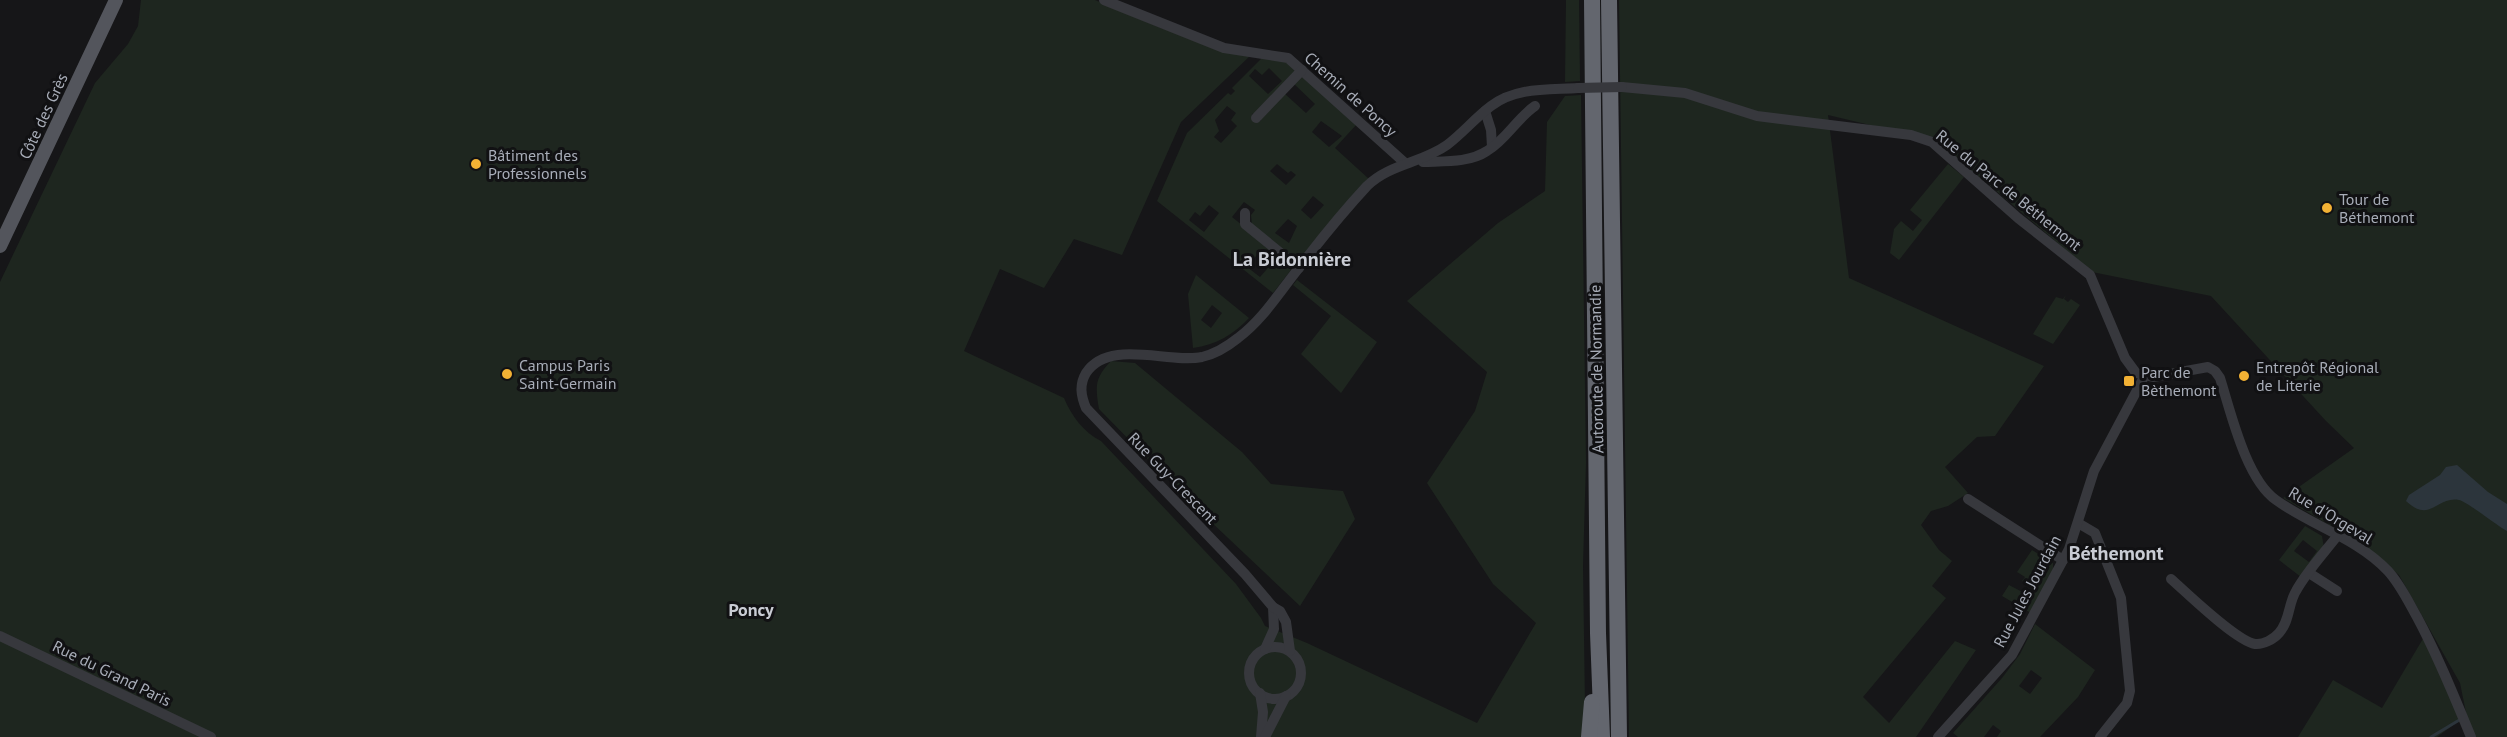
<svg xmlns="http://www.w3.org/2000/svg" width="2507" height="737" viewBox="0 0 2507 737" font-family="'PT Sans',sans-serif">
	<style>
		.green { fill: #1e261f; fill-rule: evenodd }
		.water { fill: #2c353c }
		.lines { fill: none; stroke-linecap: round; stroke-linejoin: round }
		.stream { stroke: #2c353c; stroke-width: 3 }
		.minor { stroke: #37383d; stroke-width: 10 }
		.major { stroke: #53555c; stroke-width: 14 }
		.highway { stroke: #63666e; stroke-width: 16 }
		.minor-bridge { stroke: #37383d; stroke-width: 10 }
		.poi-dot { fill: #f2b134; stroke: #111113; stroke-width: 2 }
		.labels { text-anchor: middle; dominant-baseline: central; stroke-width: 6; stroke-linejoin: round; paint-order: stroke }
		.street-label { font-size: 16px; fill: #a8adb8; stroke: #111113 }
		.poi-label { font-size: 16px; fill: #a8adb8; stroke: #111113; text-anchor: start }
		.neighbourhood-label { font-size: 18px; font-weight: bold; fill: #c9ccd4; stroke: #111113 }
		.quarter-label { font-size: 20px; font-weight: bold; fill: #c9ccd4; stroke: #111113 }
	</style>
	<rect width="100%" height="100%" fill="#161618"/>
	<g class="green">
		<path d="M141,0H1095L1161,28L1251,55L1181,122L1122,255L1074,239L1044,288L1000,269L964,351L1064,398C1071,415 1084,433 1101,441L1236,584L1261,618L1265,626L1307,643L1477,723L1536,623L1493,584L1427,483L1475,411L1487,372L1407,301L1498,223L1545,191L1547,122L1565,96L1581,95L1586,462L1583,566L1585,706L1584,737H0V282L95,83L128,44L138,26Z"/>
		<polygon points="1566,0 1579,0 1580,81 1565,82"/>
		<polygon points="1619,0 2507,0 2507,737 2471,737 2460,683 2399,575 2364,545 2283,498 2354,448 2326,421 2211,296 2092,272 1937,141 1828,115 1849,278 2044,366 1995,436 1977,437 1945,467 1968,493 1948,506 1931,511 1921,525 1939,550 1952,561 1932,586 1946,598 1863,697 1889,723 1955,641 1976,650 1916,737 1629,737"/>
		<path d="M1264,56L1289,62L1298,70L1256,113L1252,114V121H1261V118L1284,93L1306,113L1315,104L1293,83L1302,74L1357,124L1335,148L1369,179L1298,262L1252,225L1251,215L1255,210L1244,202L1232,217L1287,261V266L1291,270L1273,293L1157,201L1187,133L1228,93L1231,95L1235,91L1232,88ZM1269,68L1282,81L1268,94L1249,76L1255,69L1262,75ZM1227,106L1236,113L1231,120L1237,126L1221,143L1214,137L1219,131L1215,120ZM1321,121L1342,136L1329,147L1312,132ZM1277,164L1288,173L1291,171L1296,175L1286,185L1270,171ZM1313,196L1324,205L1311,219L1301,210ZM1209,205L1219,213L1204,232L1189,220L1195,212L1200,216ZM1288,219L1297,226L1289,243L1275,233ZM1261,250L1271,257L1264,266L1267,269L1260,277L1247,267Z"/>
		<polygon points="1948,164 1964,177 1899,260 1890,253 1894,229 1901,221 1913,231 1922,220 1910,210"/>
		<path d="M1196,275L1249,318C1234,334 1216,345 1193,348L1188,294ZM1212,305L1222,313L1211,328L1201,320Z"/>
		<polygon points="1297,280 1377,342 1341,393 1301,354 1331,316 1293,285"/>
		<polygon points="2066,295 2064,299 2068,302 2071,299 2080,305 2053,344 2033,334 2056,297 2063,299"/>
		<path d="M1111,361L1135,363L1242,452L1271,484L1343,491L1355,519L1300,606L1191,503L1099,409C1095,385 1095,378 1111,361Z"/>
		<path d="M2305,526L2322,536L2324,548L2301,577L2279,560ZM2303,540L2317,551L2309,562L2294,551Z"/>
		<polygon points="2032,550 2053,563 2053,570 2031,613 2002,596 2009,585 2028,595 2032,587 2022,581 2025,577 2017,572"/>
		<path d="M2035,624L2095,670L2078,697L2040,737H1997L2001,731L1993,725L1984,737H1958L1953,733L2002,678L2020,654ZM2031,670L2042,678L2030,694L2019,686Z"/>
		<polygon points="2424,637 2460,720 2437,737 2298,737 2333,680 2382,708"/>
	</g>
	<path class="water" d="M2457,465L2488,492L2507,504V531C2496,525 2466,501 2459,500C2436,496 2431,524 2406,501L2409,495L2440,475L2446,467Z"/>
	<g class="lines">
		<polyline class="stream" points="2431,737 2461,719"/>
		<g class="minor">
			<polyline points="1104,0 1224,48 1288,58 1405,163"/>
			<path d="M1622,87L1685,93L1757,116L1911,135L1932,142L2018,218L2090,275L2125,358L2136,373L2153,377L2208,367L2215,371L2220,378C2231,413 2246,479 2276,500C2312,526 2357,538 2388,571C2400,584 2408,601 2417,617C2438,656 2454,696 2471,737"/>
			<polyline points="1485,111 1491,130 1492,147"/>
			<polyline points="1256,118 1302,70"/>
			<path d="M1423,162C1444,161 1469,163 1487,151C1506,140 1517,118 1535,106"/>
			<polyline points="1245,213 1245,224 1299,268"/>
			<polyline points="1968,499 2063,560"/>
			<polyline points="2078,523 2095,533 2121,598 2130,691 2127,703 2100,737"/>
			<polyline points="2309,573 2337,591"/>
			<path d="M2171,579C2187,593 2236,641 2255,644C2263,645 2274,639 2279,633C2290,621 2288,604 2296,591C2307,571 2324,553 2338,535"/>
			<polyline points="0,636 211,737"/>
			<circle cx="1275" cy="673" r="26"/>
			<polyline points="1265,649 1274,629 1273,607"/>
			<path d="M1290,651L1286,622L1280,611L1273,607L1245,574L1086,408C1081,396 1079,385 1086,373C1109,338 1168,364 1202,357C1215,354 1228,346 1238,338C1261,321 1277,296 1295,273C1317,244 1342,213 1367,186C1389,164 1422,163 1447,145C1463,133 1475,118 1491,106C1516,87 1548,90 1578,88"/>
			<polyline points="1260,693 1263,712 1261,737"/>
			<polyline points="1265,737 1286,696"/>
			<polyline points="1938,737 2012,655 2069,549 2094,471 2144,377"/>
		</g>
		<polyline class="major" points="0,246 116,0"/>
		<g class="highway">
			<polyline points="1592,0 1598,633 1602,737"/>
			<polyline points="1609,0 1619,737"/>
			<polyline points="1589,737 1592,702"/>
		</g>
		<polyline class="minor-bridge" points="1578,88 1622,87"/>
	</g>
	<g class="poi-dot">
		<circle cx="476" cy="164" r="6"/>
		<circle cx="2327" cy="208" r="6"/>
		<circle cx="507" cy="374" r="6"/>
		<circle cx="2244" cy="376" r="6"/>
		<rect x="2123" y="375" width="12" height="12" rx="3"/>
	</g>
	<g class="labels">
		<g class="street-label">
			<text transform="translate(1351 94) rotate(42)">Chemin de Poncy</text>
			<text transform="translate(43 116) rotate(-65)">Côte des Grès</text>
			<text transform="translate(2009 190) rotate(39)">Rue du Parc de Béthemont</text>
			<text transform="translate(1596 369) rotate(-91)">Autoroute de Normandie</text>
			<text transform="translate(1173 478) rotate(46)">Rue Guy-Crescent</text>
			<text transform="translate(2331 515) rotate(31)">Rue d'Orgeval</text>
			<text transform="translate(2027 591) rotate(-62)">Rue Jules Jourdain</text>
			<text transform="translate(112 673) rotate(26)">Rue du Grand Paris</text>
		</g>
		<g class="poi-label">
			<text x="488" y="155">Bâtiment des<tspan x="488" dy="18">Professionnels</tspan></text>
			<text x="2339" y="199">Tour de<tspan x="2339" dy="18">Béthemont</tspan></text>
			<text x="519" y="365">Campus Paris<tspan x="519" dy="18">Saint-Germain</tspan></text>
			<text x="2256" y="367">Entrepôt Régional<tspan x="2256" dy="18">de Literie</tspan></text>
			<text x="2141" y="372">Parc de<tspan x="2141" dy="18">Bèthemont</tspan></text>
		</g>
		<g class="neighbourhood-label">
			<text x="751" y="609">Poncy</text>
		</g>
		<g class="quarter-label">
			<text x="1292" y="259">La Bidonnière</text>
			<text x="2116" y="553">Béthemont</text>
		</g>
	</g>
</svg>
